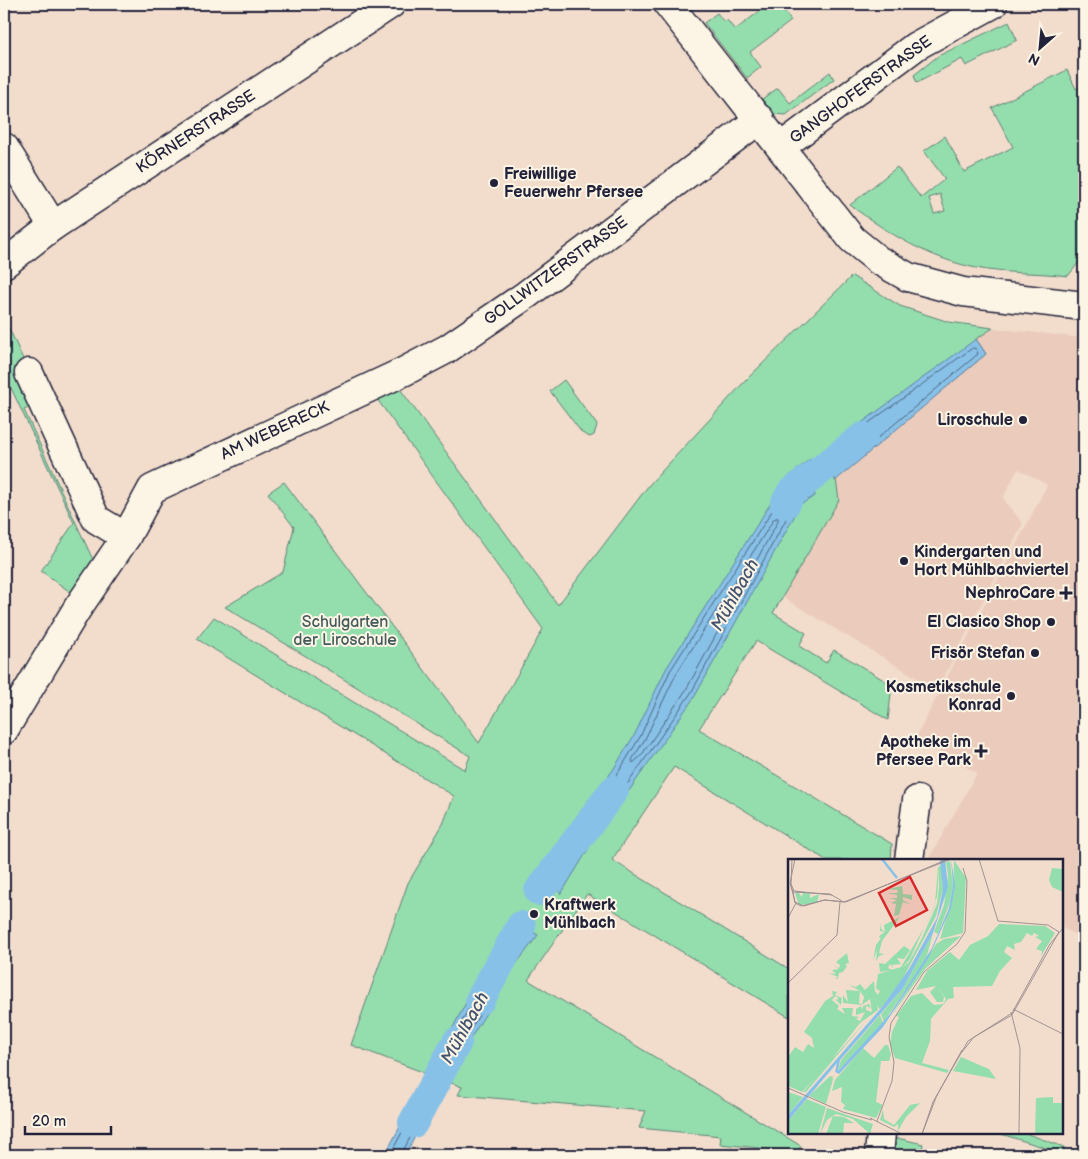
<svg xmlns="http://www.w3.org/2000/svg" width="1088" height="1159" viewBox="0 0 1088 1159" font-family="'Balsamiq Sans',sans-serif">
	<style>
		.built { fill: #ebccbc }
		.green { fill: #94dead; stroke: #5b8074; fill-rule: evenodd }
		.water { fill: #88c1e7; stroke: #5f81a2 }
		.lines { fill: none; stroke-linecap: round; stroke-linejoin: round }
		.shore { stroke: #4b6280; stroke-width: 1 }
		.canal { stroke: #88c1e7; stroke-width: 30 }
		.minor-casing { stroke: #22223b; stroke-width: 31 }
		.minor { stroke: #fcf5e5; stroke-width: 28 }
		.poi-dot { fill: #22223b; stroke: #fcf5e5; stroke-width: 2 }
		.labels { text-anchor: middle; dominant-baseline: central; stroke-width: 4; stroke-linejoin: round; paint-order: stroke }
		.street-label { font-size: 16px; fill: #22223b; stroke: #fcf5e5 }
		.poi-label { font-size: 16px; font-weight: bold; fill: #22223b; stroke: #fcf5e5; text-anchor: end }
		.park-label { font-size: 16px; fill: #445a5d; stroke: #fcf5e5 }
		.water-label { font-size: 18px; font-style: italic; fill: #41526f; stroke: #fcf5e5 }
		.inset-river { fill: none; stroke: #88c1e7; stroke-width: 2.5 }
		.inset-road { fill: none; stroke: #9f9293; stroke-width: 1 }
		.view { fill: #d62828; fill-opacity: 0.15; stroke: #d62828; stroke-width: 2.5 }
		.inset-edge { fill: none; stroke: #22223b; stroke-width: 2.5 }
	</style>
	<rect width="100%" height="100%" fill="#f2ddcd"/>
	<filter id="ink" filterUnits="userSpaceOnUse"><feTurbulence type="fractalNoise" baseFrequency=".02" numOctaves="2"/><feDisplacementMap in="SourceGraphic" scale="10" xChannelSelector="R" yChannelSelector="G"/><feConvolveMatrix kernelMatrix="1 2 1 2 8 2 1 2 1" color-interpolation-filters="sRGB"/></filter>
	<g filter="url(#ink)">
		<polygon class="built" points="993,328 1084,338 1084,939 1062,928 1062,860 928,860 977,773 915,739 1047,485 1018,469 1003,498 1023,524 937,690 782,597 839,500 836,479 986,354 976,339"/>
		<g class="green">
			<polygon points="769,4 793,4 784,10 791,21 750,52 761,67 747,78 704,23 717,13 724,22 727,20 735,30"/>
			<polygon points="1009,22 1017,40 966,66 962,59 917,83 914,75 938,56"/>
			<path d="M1067,70L1076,89L1084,85V256L1068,276C1038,272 1004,274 976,268C928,258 889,234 850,205L897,167L921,198L945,179L924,151L945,136L964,172L1013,147L992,108ZM940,194L945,211L934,214L929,198Z"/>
			<polygon points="830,72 834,79 786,115 773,114 762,99 778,88 790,103"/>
			<polygon points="852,276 900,306 949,322 993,328 976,339 986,354 836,479 839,500 773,613 806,633 799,646 826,663 834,650 892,685 888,720 756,641 699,729 892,844 891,860 826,860 674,767 612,860 789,969 789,1017 587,894 528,980 801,1146 798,1152 720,1144 721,1136 639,1128 646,1111 458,1095 462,1087 351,1045 408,883 443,824 454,796 197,639 214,617 465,770 470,756 225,607 283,572 294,527 268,493 284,482 479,743 543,629 369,388 392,378 558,605 649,485 747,379"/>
			<polygon points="4,317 37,390 32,406 24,410 94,562 76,596 41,571 74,523 4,373"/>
			<polygon points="564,380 597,425 594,435 590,437 582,433 550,391"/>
			<polygon points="998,1133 1025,1133 1064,1147 1065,1154"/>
			<polygon points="897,1138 923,1144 921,1155 894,1155"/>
		</g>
		<g class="water">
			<polygon points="976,339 986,354 835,481 830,446"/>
			<polygon points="810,459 815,496 801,504 695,696 601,831 579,817 613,770 635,734 666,669 786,479"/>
			<polygon points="566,832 589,848 561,894 542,867"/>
			<polygon points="511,920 538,935 517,963 495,950"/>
			<polygon points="490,958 512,971 445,1080 428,1074"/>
			<polygon points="423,1083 441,1089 405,1155 385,1155"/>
		</g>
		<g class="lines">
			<g class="shore">
				<polygon points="973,348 976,349 978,354 842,468 838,468 836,447"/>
				<polygon points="866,433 869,434 869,437 846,456 843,456 843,450"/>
				<polygon points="803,471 807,473 809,493 796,501 691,693 601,822 598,823 588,816 587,814 618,773 640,737 670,671 790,483"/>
				<polygon points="778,518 778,521 686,690 641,756 633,763 632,760 645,739 676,674 774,519"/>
				<polygon points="566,841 581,850 560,882 549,867"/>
				<polygon points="568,849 572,850 573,853 562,870 559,871 556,866"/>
				<polygon points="513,928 529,938 515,956 502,947"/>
				<polygon points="493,966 503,972 504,975 444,1072 437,1072 436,1068"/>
				<polyline points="390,1155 424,1091 431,1091 432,1095 401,1155"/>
			</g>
			<g class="canal">
				<polyline points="785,504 791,493 863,437"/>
				<polyline points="539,891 614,790"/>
				<polyline points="480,1000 521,926"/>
				<polyline points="413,1123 457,1042"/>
			</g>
			<defs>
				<g id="minor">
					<polyline points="668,4 852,239 878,260 908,277 963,292 1084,306"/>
					<polyline points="4,147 53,226"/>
					<polyline points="781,147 916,46 993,4"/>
					<polyline points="4,264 53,226 391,4"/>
					<polyline points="29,373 96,519 126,537"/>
					<polyline points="4,730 77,609 126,537 152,489 403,372 447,349 526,295 760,119"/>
					<polyline points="909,860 917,800"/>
					<polyline points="879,1155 881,1133"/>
				</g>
			</defs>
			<use href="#minor" class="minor-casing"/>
			<use href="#minor" class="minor"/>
		</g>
	</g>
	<g class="poi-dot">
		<circle cx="494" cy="183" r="5"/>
		<circle cx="1023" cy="420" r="5"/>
		<circle cx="904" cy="561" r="5"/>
		<path d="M1063.5 585.5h5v5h5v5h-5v5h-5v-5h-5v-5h5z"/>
		<circle cx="1051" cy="622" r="5"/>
		<circle cx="1035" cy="653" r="5"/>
		<circle cx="1011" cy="696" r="5"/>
		<path d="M978.5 743.5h5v5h5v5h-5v5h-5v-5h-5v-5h5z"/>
		<circle cx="534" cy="914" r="5"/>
	</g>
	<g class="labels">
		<g class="street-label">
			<text transform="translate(861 90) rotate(-36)">GANGHOFERSTRASSE</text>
			<text transform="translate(196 132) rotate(-33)">KÖRNERSTRASSE</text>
			<text transform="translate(556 271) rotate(-36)">GOLLWITZERSTRASSE</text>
			<text transform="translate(275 431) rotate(-25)">AM WEBERECK</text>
		</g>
		<g class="poi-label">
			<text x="504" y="174" text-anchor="start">Freiwillige<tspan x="504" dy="18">Feuerwehr Pfersee</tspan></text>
			<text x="1013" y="420">Liroschule</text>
			<text x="914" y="552" text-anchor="start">Kindergarten und<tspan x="914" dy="18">Hort Mühlbachviertel</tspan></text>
			<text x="1055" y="593">NephroCare</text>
			<text x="1041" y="622">El Clasico Shop</text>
			<text x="1025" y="653">Frisör Stefan</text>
			<text x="1001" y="687">Kosmetikschule<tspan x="1001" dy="18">Konrad</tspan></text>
			<text x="971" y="742">Apotheke im<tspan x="971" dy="18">Pfersee Park</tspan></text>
			<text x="544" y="905" text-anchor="start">Kraftwerk<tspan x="544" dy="18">Mühlbach</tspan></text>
		</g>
		<g class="park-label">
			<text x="345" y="622">Schulgarten<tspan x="345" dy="18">der Liroschule</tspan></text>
		</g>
		<g class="water-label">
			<text transform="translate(735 595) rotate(-61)">Mühlbach</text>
			<text transform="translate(465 1028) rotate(-61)">Mühlbach</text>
		</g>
	</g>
	<g transform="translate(788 859)">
		<rect width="275" height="275" fill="#f2ddcd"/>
		<path d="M166,1L178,19L175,74L152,80L165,36ZM162,2L165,27L162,43L150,75L146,73L156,46L160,16L158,3ZM153,5L155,30L148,57L114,121L94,148L91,150L89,146L90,151L72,164L44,200L79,161L18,233H15L29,217L14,233L0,227V198L7,188L15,193L20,185L26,189L24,179L16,173L37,142L45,137L44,132L49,133L47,136L54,139L53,146L48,141L51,139L47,137L44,141L51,147L49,150L57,155L54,149H65L64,157L71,158L68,160L72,162L77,153L68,156V150L73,147L74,151L75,147L81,145L83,149L78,147V151L84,153L82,140L74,146L76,138L72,132L71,144L74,146L55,144V136L60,143L58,131L72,132L61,126L68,128L72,125L77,131L86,122L87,132L90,136L93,129L91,132L88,129L90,115L113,108L136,69L122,100L114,109L121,103L133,81L149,45L151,28V10L149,38L137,69L147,44L150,9ZM264,9L275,10V33L264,28L261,21ZM114,27L115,35L124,36V41L115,38V41L123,46L115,43L111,56L106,57L108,45L103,44L109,41L101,39H109V36L99,34H109L110,31L100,30ZM10,33L14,38L15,33H22V39L31,35L29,44L11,46L7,34ZM112,58L94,82L91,94L96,95L91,97L88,102L89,91L85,102L88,86L93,79L91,78V77L97,73L92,72V64L93,70L97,73L96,66ZM211,65L257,67L267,74L253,97L254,92L248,90L254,82L247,78L251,77L246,74L244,77L239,74L233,83L226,85L227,91L219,87L216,93L224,99L212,112L204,127L165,128L166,139L160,140L143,160L142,182L134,204L161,211L159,214L107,199L102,185L104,173L111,158L108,157L123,137L134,134L146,146L155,145L158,140L150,128L156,138L155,143H149L142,133L148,127L128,131L139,112L162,93L171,101L182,86L200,77ZM145,74L138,100L96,163L93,155L115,129ZM173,77L137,110L104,156L148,85L156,80ZM116,87L122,91L116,100L109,99L113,105L104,106L106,110L102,105L100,109L104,111L92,113L91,104L97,105ZM59,94L61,104L57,105L59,107L55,113L51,114L50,120H47L50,118L41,114L48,115L44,111L51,110L46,107L51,109L52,106L48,103ZM92,156L95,164L50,212L53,201ZM97,186H100L103,195L101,202H93L88,243L95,246L88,259L55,250L57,246L53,243L54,228L44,232L47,221L75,189L86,199ZM173,198L201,210L208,220L165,212ZM47,214L38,245L21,237L42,217L45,218L43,225ZM0,233L15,238L0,256ZM265,238V244H275V275H247L248,239ZM19,240L38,248L30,275H0V262ZM132,244L118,258L110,272V265L106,268L92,261L95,250L96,260L106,266L122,246ZM39,249L85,265L82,275L65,260L48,255L39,261L32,275ZM45,257L56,258L66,264H56L55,275H38Z" fill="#94dead"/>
		<path d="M152,0H157L160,28L145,74L115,129L52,201L50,212L102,155L144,89L161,49L165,27L163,0L167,27L163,49L140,100L95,168L51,215L47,213L49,204L0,262V256L94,148L121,110L149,59L155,30Z" fill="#88c1e7"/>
		<path class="inset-river" d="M94,0L109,19"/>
		<path class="inset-road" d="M4,0L3,27L7,43L16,47L36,41L58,43L160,0M3,25L6,32L44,36M5,33L7,44L13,47L37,41L56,43L163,0M5,33L2,24L7,0M5,33L42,35L54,42M0,59L8,44M0,124L49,76L52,43M225,150L275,175M223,153L232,189L231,275M174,193L186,178L224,156L271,73L260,66L210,62L191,0M0,229L55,253L84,261M148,238L174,191M82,259L114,275M89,262L104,222L106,203L101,178L103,164L136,113L169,85L177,73L179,22L175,9M134,275L149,236M134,275L145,243L180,182L224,154L262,85L275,69"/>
		<path class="view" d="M122,18L139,51L108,67L91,34Z"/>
		<rect width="275" height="275" class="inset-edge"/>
	</g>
	<rect width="1088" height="1159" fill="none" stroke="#fcf5e5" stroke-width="20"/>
	<rect x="10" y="10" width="1068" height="1139" fill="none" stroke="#22223b" stroke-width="2" filter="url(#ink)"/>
	<g transform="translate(1040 48) rotate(207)" stroke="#fcf5e5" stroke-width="4" paint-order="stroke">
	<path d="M0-4L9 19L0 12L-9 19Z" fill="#22223b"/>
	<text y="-8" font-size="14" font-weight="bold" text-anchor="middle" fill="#22223b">N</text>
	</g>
	<path d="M25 1126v8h86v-8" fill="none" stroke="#22223b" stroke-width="2.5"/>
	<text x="32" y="1126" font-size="15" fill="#22223b" stroke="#fcf5e5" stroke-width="4" paint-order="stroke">20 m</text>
</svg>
